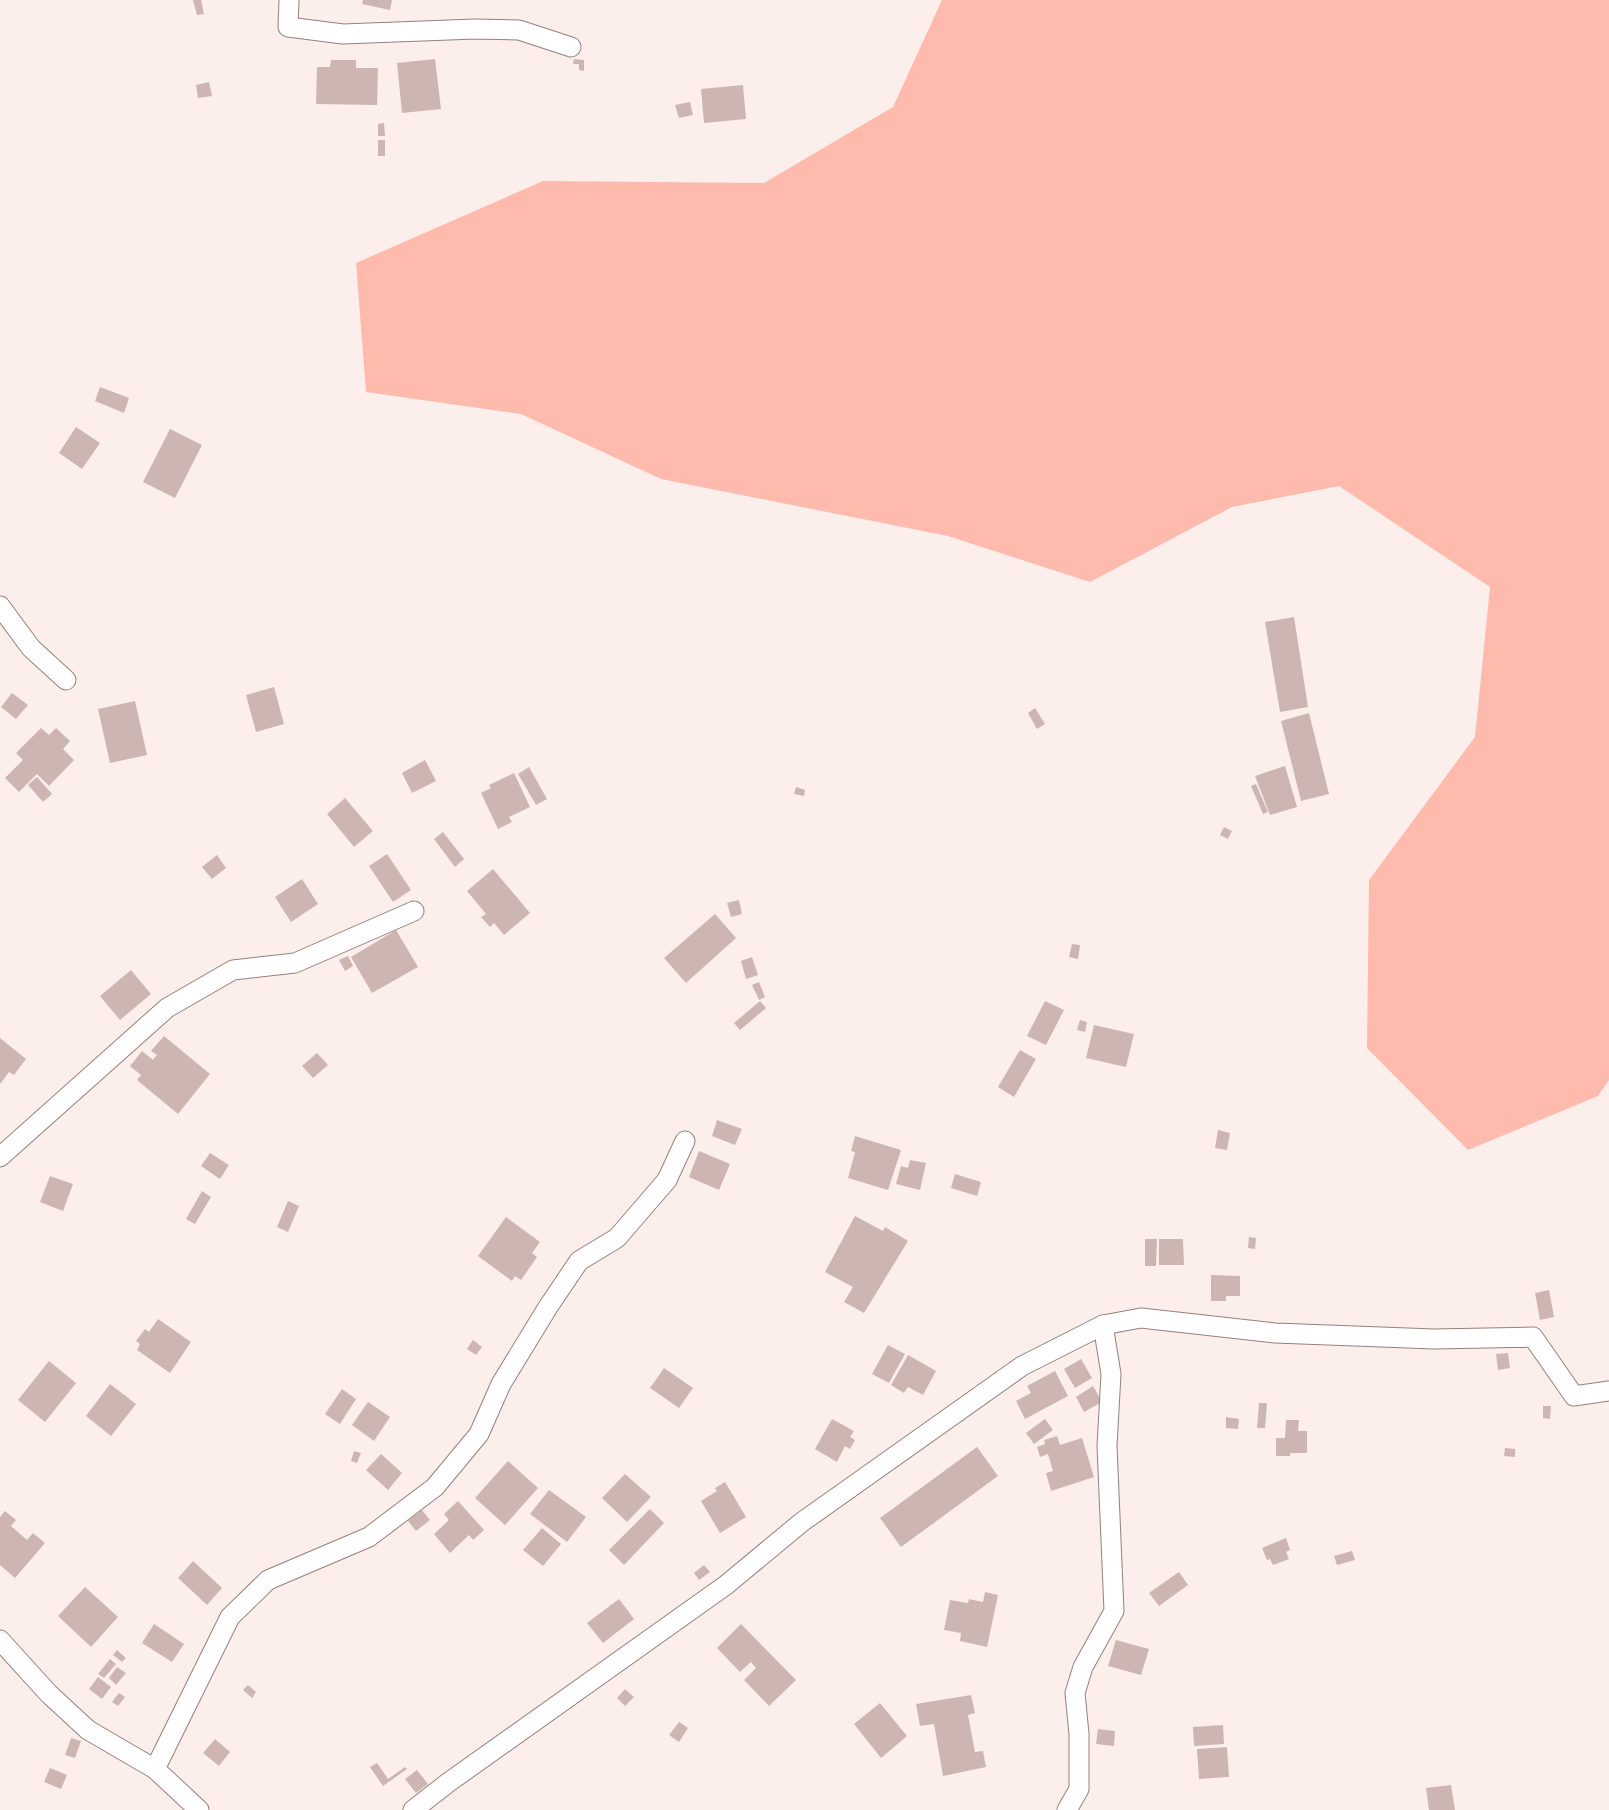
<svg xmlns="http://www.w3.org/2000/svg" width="1609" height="1810" viewBox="0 0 1609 1810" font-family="Ubuntu,sans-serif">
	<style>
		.green { fill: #fdbaad }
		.building { fill: #cdb6b2 }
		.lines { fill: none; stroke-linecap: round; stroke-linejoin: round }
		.street-casing { stroke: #96807c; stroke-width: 21 }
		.street { stroke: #fff; stroke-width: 19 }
	</style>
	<rect width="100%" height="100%" fill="#fceeeb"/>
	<polygon class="green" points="942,0 1609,0 1609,1080 1598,1096 1468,1150 1367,1048 1369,880 1475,737 1490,587 1339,486 1232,507 1090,582 948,536 661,479 521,414 366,392 356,263 543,181 764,183 893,107"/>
	<g class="building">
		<polygon points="193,0 201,0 204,14 197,15"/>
		<polygon points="363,0 392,0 390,10 362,4"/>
		<polygon points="435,59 441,109 402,113 397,63"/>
		<polygon points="574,59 584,60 584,71 579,70 579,64 573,64"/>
		<polygon points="331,60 356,60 356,68 378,68 377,105 316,104 317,67 330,67"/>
		<polygon points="209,82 212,96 198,98 196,85"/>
		<polygon points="743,85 746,119 704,123 701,89"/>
		<polygon points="690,102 693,115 679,118 675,105"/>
		<polygon points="384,123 385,136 378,136 378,124"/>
		<rect x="378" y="140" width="7" height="16"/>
		<polygon points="100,387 129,398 124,413 95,401"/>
		<polygon points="76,427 100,443 82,469 59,453"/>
		<polygon points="170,429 202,445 175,498 143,482"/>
		<polygon points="1294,617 1308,707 1280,712 1265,622"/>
		<polygon points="274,687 284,724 256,732 246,695"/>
		<polygon points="12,693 28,705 16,719 1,707"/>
		<polygon points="135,701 147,755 110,763 98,709"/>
		<polygon points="1035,708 1045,724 1037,729 1028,713"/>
		<polygon points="1309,713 1329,794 1301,801 1281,721"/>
		<polygon points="41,728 49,735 56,728 70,741 63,749 74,760 49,786 37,774 19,792 5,778 23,760 16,753"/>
		<polygon points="425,760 436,781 412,793 402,773"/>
		<polygon points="1285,766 1297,807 1270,815 1255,776"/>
		<polygon points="529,767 547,799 536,805 518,774"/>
		<polygon points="514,773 530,807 509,817 512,822 498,829 481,793 491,788 489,785"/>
		<polygon points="37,777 52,794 43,802 28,785"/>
		<polygon points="1256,784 1268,812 1263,814 1251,786"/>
		<polygon points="796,787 805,790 804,796 794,794"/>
		<polygon points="345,798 373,831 354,847 327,814"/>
		<polygon points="1224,827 1232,831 1228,839 1220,835"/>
		<polygon points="443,832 464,859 455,867 434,839"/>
		<polygon points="387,854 411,890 393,902 369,866"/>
		<polygon points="217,855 226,868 212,879 202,867"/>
		<polygon points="493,869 530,913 504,935 494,923 490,927 481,917 486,914 467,891"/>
		<polygon points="302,879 318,904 291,922 275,897"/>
		<polygon points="739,900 742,914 731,917 727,903"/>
		<polygon points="715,914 736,938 686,983 664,958"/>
		<polygon points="396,930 418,967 372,993 351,957"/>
		<polygon points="1072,944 1080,945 1078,959 1069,957"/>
		<polygon points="348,956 353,966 345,971 339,960"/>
		<polygon points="752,957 758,975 746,979 741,961"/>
		<polygon points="131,970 151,994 120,1020 100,996"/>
		<polygon points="759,982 765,997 759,1000 752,985"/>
		<polygon points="760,1001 766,1008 740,1030 734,1023"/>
		<polygon points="1045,1001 1064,1010 1046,1045 1027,1036"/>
		<polygon points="1080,1020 1087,1022 1085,1032 1077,1030"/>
		<polygon points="1094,1025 1134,1034 1126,1067 1086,1058"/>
		<polygon points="164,1036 210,1074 178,1114 137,1080 141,1075 130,1066 142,1051 153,1060 157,1055 151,1051"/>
		<polygon points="0,1038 26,1059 14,1075 9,1072 0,1084"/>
		<polygon points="1020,1050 1036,1059 1014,1097 998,1087"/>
		<polygon points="317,1053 328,1065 313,1078 302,1066"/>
		<polygon points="717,1120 742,1129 735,1145 712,1136"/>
		<polygon points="1218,1130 1230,1133 1227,1150 1215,1148"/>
		<polygon points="855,1136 901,1150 888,1190 848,1178 855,1152 851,1151"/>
		<polygon points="699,1151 730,1164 719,1190 689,1177"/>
		<polygon points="210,1153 229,1165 220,1179 201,1166"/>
		<polygon points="910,1160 926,1163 920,1190 896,1184 901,1166 908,1168"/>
		<polygon points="955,1174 981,1182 977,1196 951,1188"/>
		<polygon points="50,1176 73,1184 63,1211 40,1202"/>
		<polygon points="202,1191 211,1197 195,1224 186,1219"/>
		<polygon points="288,1201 299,1206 288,1232 277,1227"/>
		<polygon points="855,1216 883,1231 885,1227 908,1241 864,1313 844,1302 853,1287 825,1272"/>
		<polygon points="506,1217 540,1242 532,1253 537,1257 521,1280 515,1276 512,1281 478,1256"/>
		<polygon points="1249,1237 1256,1238 1255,1249 1248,1248"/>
		<polygon points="1145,1239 1157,1239 1156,1266 1145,1266"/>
		<polygon points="1159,1239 1183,1239 1184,1265 1159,1265"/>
		<polygon points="1211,1275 1240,1276 1240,1296 1226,1296 1226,1301 1211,1301"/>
		<polygon points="1549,1290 1554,1317 1540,1320 1535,1293"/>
		<polygon points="158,1319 191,1342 170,1373 137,1350 140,1344 136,1341 145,1329 149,1332"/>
		<polygon points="473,1340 482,1347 476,1355 467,1349"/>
		<polygon points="888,1345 905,1354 889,1383 872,1374"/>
		<polygon points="1508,1353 1510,1368 1498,1370 1496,1354"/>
		<polygon points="908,1355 936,1371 923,1395 908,1387 904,1393 891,1385"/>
		<polygon points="1081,1359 1092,1378 1075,1388 1064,1369"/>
		<polygon points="49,1361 76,1383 45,1422 18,1400"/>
		<polygon points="664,1368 693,1388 679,1408 650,1388"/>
		<polygon points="1055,1371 1068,1396 1025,1419 1016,1401 1031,1393 1027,1386"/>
		<polygon points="110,1384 136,1404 111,1436 86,1416"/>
		<polygon points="1093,1386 1102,1402 1084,1412 1076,1397"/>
		<polygon points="342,1389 356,1399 340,1424 325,1414"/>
		<polygon points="368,1402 390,1417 374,1441 352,1425"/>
		<polygon points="1259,1403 1267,1403 1265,1428 1257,1428"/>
		<polygon points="1543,1406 1551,1406 1550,1419 1543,1418"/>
		<polygon points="1226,1417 1239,1419 1238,1429 1226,1428"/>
		<polygon points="832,1419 854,1431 850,1437 855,1440 850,1449 845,1446 837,1462 815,1449"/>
		<polygon points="1045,1419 1053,1430 1034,1444 1026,1433"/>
		<polygon points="1286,1420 1299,1420 1298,1431 1307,1431 1307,1453 1290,1453 1290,1456 1276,1456 1276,1438 1285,1438"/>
		<polygon points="1057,1436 1060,1445 1082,1438 1094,1477 1051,1491 1046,1473 1053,1471 1048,1454 1040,1457 1037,1447 1045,1444 1044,1440"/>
		<polygon points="977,1447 998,1476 901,1547 880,1518"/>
		<polygon points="1505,1448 1515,1449 1515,1457 1504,1456"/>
		<polygon points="354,1451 361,1453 357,1463 351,1461"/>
		<polygon points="381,1454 402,1473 388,1490 366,1470"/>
		<polygon points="508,1461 538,1488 505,1525 475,1498"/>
		<polygon points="625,1474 651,1497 627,1522 602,1498"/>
		<polygon points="725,1482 746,1517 720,1533 701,1501 717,1491 715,1488"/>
		<polygon points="549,1490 586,1517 567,1542 530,1514"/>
		<polygon points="458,1501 484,1530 473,1540 469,1535 450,1553 434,1534 449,1520 444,1514"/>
		<polygon points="650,1509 664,1523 624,1565 609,1550"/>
		<polygon points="422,1510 430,1520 416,1531 408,1521"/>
		<polygon points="5,1511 16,1520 11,1526 27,1540 33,1533 45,1543 15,1578 0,1565 0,1517"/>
		<polygon points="542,1528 561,1544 543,1566 523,1550"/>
		<polygon points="1286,1538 1290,1550 1286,1552 1289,1559 1273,1565 1270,1559 1267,1560 1262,1548"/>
		<polygon points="1352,1551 1355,1560 1337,1565 1334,1556"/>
		<polygon points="193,1561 222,1588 207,1605 178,1578"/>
		<polygon points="704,1565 710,1572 699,1580 694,1573"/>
		<polygon points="1179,1572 1188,1585 1159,1606 1149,1593"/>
		<polygon points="85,1587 118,1617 91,1647 58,1616"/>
		<polygon points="985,1592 998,1595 987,1647 960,1641 961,1633 944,1630 950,1600 968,1603 969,1599 983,1602"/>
		<polygon points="619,1599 634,1619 603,1643 587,1623"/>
		<polygon points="154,1624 184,1644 172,1662 142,1643"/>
		<polygon points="741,1624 796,1680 769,1706 744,1680 756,1668 751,1662 740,1672 717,1648"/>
		<polygon points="1116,1640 1149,1649 1141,1675 1108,1666"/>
		<polygon points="117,1650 126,1658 122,1662 113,1655"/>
		<polygon points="110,1659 116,1664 104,1678 98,1674"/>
		<polygon points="117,1667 126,1673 116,1685 109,1678"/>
		<polygon points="98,1677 111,1687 102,1699 89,1689"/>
		<polygon points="248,1685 256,1692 252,1698 243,1690"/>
		<polygon points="625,1689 634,1697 625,1706 617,1698"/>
		<polygon points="119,1693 125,1697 118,1706 112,1702"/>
		<polygon points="971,1695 975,1713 968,1715 975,1752 983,1751 986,1767 943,1776 934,1724 920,1726 916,1704"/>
		<polygon points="880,1703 907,1736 881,1758 854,1724"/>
		<polygon points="679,1722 688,1728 679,1742 669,1735"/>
		<polygon points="1223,1725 1224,1744 1194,1746 1193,1727"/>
		<polygon points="1098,1729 1115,1731 1114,1746 1096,1744"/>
		<polygon points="71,1738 81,1741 75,1758 65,1755"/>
		<polygon points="215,1739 230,1752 219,1766 203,1753"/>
		<polygon points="1227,1747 1229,1777 1199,1779 1197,1749"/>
		<polygon points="377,1763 388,1779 405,1767 407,1769 383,1786 370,1767"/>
		<polygon points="50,1768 67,1775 61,1789 44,1782"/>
		<polygon points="417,1770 428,1784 416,1793 405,1779"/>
		<polygon points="1451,1785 1455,1810 1429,1810 1426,1788"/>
	</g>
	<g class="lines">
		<defs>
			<g id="street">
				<polyline points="289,0 288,27 343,34 475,29 519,30 571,47"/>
				<polyline points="0,606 31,648 66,680"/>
				<polyline points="0,1157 167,1008 233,970 295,963 414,911"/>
				<polyline points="0,1640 49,1694 88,1730 155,1769 199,1810"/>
				<polyline points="155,1769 230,1617 268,1580 369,1537 435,1487 479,1434 501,1384 548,1307 579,1261 617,1238 667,1180 685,1141"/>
				<polyline points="413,1810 449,1782 726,1585 802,1522 1022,1366 1103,1325 1141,1318 1275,1333 1434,1339 1533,1337 1574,1396 1609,1391"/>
				<polyline points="1067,1810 1079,1789 1079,1734 1075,1693 1083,1667 1114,1611 1107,1446 1111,1374 1103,1325"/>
			</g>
		</defs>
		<use href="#street" class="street-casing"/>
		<use href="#street" class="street"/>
	</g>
</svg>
